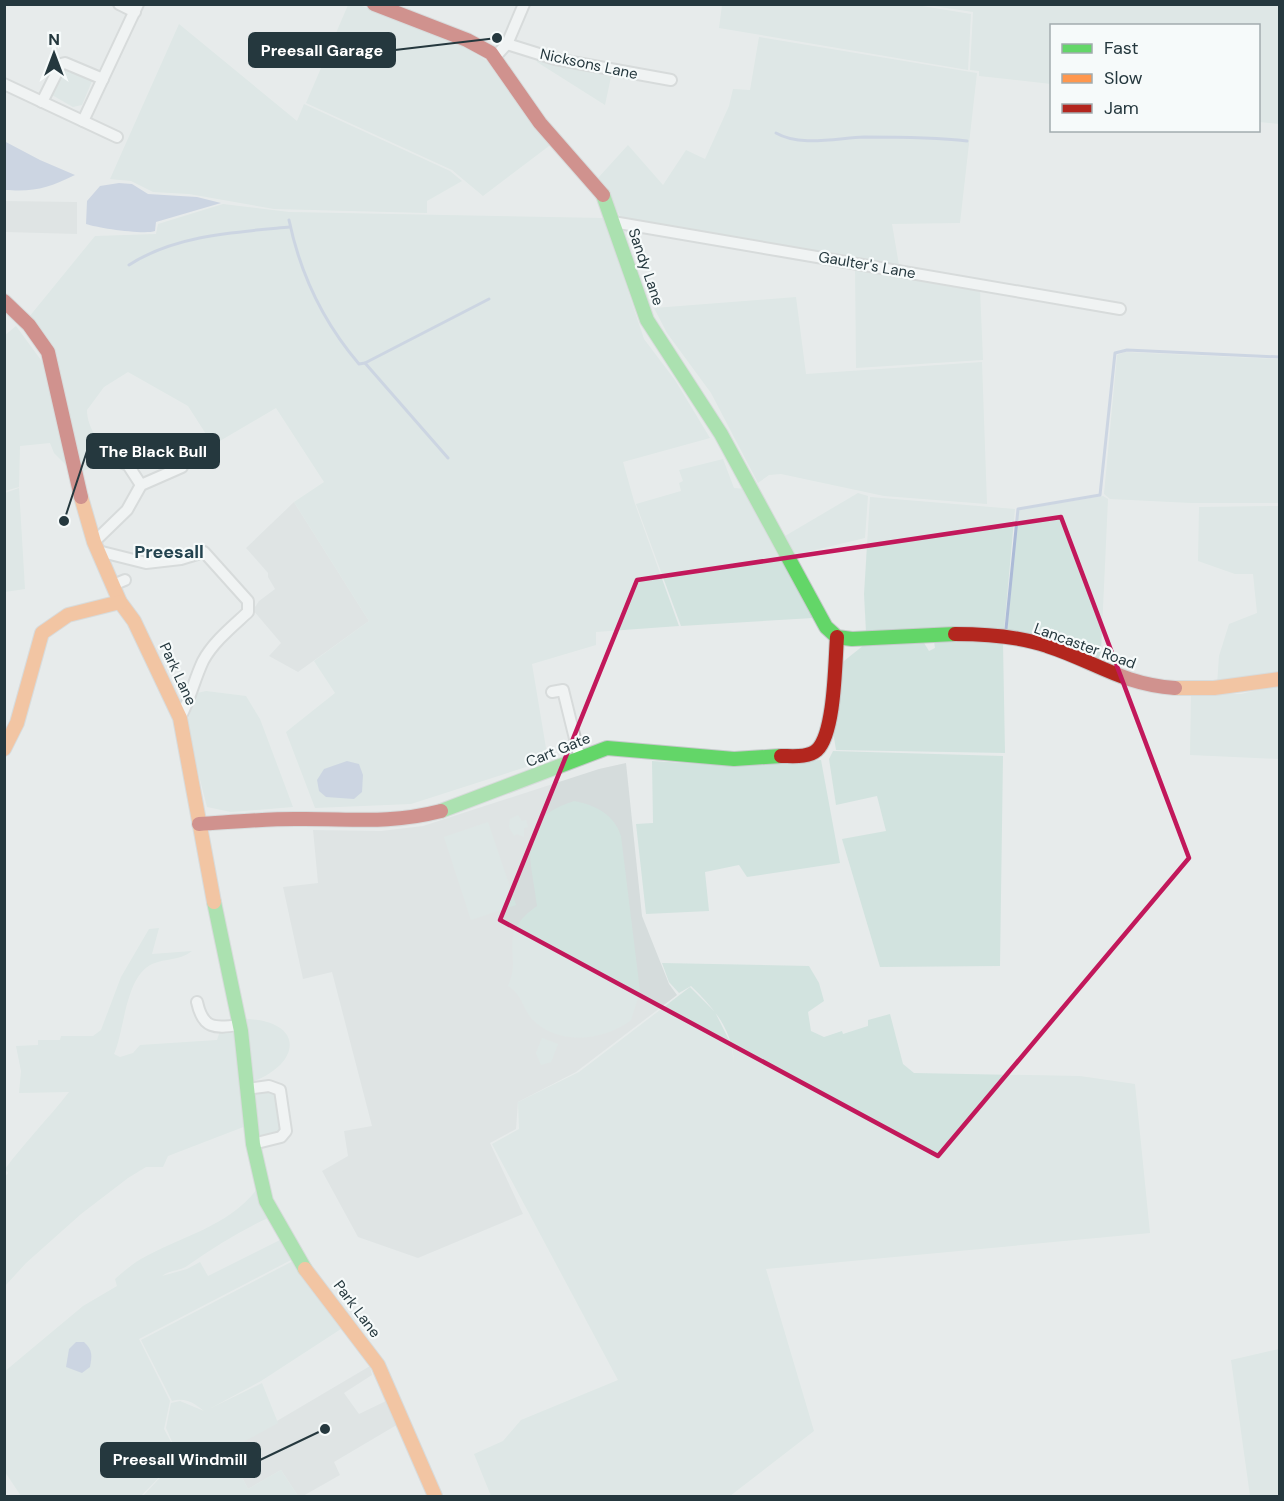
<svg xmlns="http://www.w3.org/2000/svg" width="1284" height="1501" viewBox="0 0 1284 1501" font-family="'DM Sans',sans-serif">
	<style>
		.built { fill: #d5dcdc }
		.green { fill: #d2e3df }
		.water { fill: #acbbd7 }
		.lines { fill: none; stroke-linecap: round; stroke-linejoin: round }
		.stream { stroke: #acbbd7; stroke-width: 3 }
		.street-casing { stroke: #c4c8c8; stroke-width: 14 }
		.fast-casing { stroke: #c5c9ca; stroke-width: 16 }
		.slow-casing { stroke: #c5c9ca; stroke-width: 16 }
		.jam-casing { stroke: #c5c9ca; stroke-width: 16 }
		.street { stroke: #fbfcfc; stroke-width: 10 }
		.fast { stroke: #63d668; stroke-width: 14 }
		.slow { stroke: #ff974d; stroke-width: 14 }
		.jam { stroke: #b3261e; stroke-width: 14 }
		.marked { fill: none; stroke: #c2185b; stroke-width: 4.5; stroke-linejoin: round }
		.labels { text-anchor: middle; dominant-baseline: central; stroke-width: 4.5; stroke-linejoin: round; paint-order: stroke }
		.street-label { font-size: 15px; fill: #25383e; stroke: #f6fafa }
		.quarter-label { font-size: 18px; font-weight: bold; fill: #23434f; stroke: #f6fafa }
		.leader { fill: none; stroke: #25383e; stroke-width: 2 }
		.callout-dot { fill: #25383e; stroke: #f6fafa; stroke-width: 2 }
		.callout { fill: #25383e; stroke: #25383e; stroke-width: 2 }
		.callout-label { font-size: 16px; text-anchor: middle; font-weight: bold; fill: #fff }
	</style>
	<rect width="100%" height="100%" fill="#e7ebeb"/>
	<g class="built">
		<polygon points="5,201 77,202 77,234 5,232"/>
		<polygon points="294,502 369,621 298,672 269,656 281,643 253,610 259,601 275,589 268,577 268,573 246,548"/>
		<polygon points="626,763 642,916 669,984 677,995 576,1072 518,1102 516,1129 490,1143 523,1214 418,1258 358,1237 322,1171 348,1156 344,1131 372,1126 332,972 303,979 283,887 318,883 313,830 381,831 423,826 599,769"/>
		<polygon points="370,1366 372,1375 344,1393 359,1414 386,1401 400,1423 334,1462 340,1475 303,1496 298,1496 281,1470 248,1489 228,1450"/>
	</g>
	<g class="green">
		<polygon points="348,5 359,5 423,28 462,45 487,61 522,110 553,143 483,196 452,170 306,103"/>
		<polygon points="916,5 971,14 968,70 719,28 722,5"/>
		<polygon points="927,5 1279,5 1279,124 1259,122 1258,26 1052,26 1051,84 979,76 979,71 970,70 973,12"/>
		<polygon points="179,24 297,121 304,104 450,171 462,181 427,201 427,213 274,209 189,194 153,192 131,181 110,179"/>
		<polygon points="759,37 977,73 960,223 892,224 899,265 622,219 598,178 628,145 663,185 686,150 705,159 729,106 733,89 750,90"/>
		<polygon points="536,57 611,77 605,105 537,62"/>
		<polygon points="63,69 92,81 82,105 73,107 52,95"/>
		<path d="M223,204L289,212L604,218L644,339L675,380L710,438L623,462L634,501L679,626L596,632V645L532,664L548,760L411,804L315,808L286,732L335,693L314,661L369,621L294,502L324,482L276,408L213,445L188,406L128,372L104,387L87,410C87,430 103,444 107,462L80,472L67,408L29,317L95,236L156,234L158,224Z"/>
		<polygon points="855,265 980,289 983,360 856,368"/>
		<polygon points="796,297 806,374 982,362 987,504 884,496 781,474 769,475 758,483 711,393 667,333 654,308"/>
		<polygon points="16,326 49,371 68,467 54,453 50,443 20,446 19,487 5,491 4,336"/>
		<polygon points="1125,352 1279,359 1279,503 1191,503 1110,499 1104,494 1117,355"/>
		<polygon points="723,459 734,488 746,489 813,618 681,626 636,504 681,491 679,483 683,481 679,470"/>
		<polygon points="19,488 25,589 5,592 5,493"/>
		<polygon points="858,493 868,496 865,538 794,555 785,536"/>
		<polygon points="1103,496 1108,499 1101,652 1098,661 1042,637 1007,631 1018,510"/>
		<polygon points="870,497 1015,509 1004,631 866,632 864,594"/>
		<polygon points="1279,506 1279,676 1217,685 1219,656 1229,624 1257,613 1253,574 1235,574 1198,561 1199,507"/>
		<polygon points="978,640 1003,643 1005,753 836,750 833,731 839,665 864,645 924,643 929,651 935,648 934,642"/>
		<polygon points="1279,685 1279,759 1190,755 1191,694 1241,694"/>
		<polygon points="206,691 246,696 260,719 293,807 231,812 207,807 186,725 197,693"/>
		<polygon points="833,751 1003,756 1000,966 880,967 842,839 886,831 877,796 836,805 829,759"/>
		<polygon points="821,760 840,863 747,877 739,865 705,872 709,911 646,914 636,824 653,823 652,761 734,766"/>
		<path d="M574,801C595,805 614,814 621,836L640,991L631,1020C605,1041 557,1046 532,1019C522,1007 522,994 508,986C523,955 495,935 537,906C531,857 514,820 574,801Z"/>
		<polygon points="518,815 522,821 526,820 528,827 524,828 524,837 517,834 514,836 509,827 510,819"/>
		<polygon points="488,822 516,905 471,920 444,837"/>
		<path d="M159,928L152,954L192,951C179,961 166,958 152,964C125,977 125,1029 114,1054L120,1057L133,1053L140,1045L217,1040L220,1031L237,1033L246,1126L168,1156L163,1167H146L128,1178L81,1214L26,1263L5,1286L4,1178L8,1173L5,1169C25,1142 48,1119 69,1092L19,1093L21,1071L16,1046L38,1045V1040H60L61,1036H93L101,1030L121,977L149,929Z"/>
		<path d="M662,963L809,966L819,983L824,1001L808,1012L811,1031L824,1037L842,1031L843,1034L868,1026V1020L890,1014L903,1064L914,1073L1080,1076L1135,1084L1150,1233L766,1269L814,1431L730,1496H491L474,1454L503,1441L521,1420L618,1380L492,1144L519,1129L518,1102L579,1072L690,987L715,1012L731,1044L734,1062C732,1029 714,1008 691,986L679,993L669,982Z"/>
		<path d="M244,1019C303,1020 304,1062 252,1082Z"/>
		<polygon points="542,1038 558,1044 551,1062 541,1065 536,1053"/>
		<polygon points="269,1090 276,1092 282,1131 259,1138 254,1093"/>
		<path d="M257,1189L268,1218C240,1231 213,1248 187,1266C180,1271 169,1270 162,1276L187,1269L200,1262L208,1276L280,1240L291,1260L139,1339L170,1401L164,1429L177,1453L166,1428L171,1403L180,1401L204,1411C194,1403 186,1397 172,1401L141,1340L293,1261L344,1327L261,1381L211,1408L262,1383L278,1423L228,1450L248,1489L281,1470L298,1496H143L179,1457L141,1496H21L5,1472L4,1372L83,1306L117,1286L115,1279C123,1272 132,1264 141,1259C180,1237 230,1226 257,1189Z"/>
		<polygon points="1279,1349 1279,1496 1250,1496 1231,1360"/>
	</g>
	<g class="water">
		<path d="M4,141L40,160L75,175C48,188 36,192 5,190Z"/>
		<path d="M119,183L132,184L148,194L197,197L221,203L156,222L155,231C145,235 97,228 86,224L87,201L100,186Z"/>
		<polygon points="347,761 359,764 363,775 362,792 354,799 326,797 319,791 317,780 324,769"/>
		<path d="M76,1342H84C93,1350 92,1356 90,1367L82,1373L66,1367L69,1349Z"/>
	</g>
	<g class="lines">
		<g class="stream">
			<path d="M776,133C800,147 837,138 864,137C898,137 933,137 967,141"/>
			<path d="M289,220C300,273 324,323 359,364L365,363L448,458"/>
			<path d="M129,265C175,235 236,232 290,227"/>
			<polyline points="365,363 489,299"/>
			<polyline points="1006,629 1018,509 1100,495 1115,353 1127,350 1280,357"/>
		</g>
		<defs>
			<g id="street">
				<polyline points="119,4 135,12"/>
				<polyline points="507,44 555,59 671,80"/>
				<polyline points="495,57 507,44 524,4"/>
				<polyline points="4,84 117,137"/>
				<polyline points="42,102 61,64 65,63 103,79"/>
				<polyline points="83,121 138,4"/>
				<polyline points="613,222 1120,309"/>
				<polyline points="104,444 110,458 128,465 141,485"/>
				<polyline points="94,542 127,510 141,485 182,467"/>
				<path d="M98,551L146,563L181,559L204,552L248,601V612C233,626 213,642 203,661C194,680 190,700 180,718"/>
				<polyline points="113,585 125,580"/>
				<polyline points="552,692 563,690 580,759"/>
				<path d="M197,1002C203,1030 215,1028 240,1025"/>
				<polyline points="247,1089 269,1086 280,1090 286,1131 281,1137 253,1144"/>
			</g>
			<g id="fast">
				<polyline points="603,195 647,320 721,434 826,627 837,637 852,639 955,634"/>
				<polyline points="441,811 607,748 734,759 781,756"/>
				<polyline points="214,902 241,1031 253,1144 266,1201 305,1269"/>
			</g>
			<g id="slow">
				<polyline points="81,497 94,542 120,602 134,621 180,718 214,902"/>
				<polyline points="1175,688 1214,688 1280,679"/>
				<polyline points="4,749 17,723 42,633 68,615 120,602"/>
				<polyline points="305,1269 378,1365 435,1496"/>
			</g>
			<g id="jam">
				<polyline points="374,4 467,40 491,53 540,123 603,195"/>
				<polyline points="4,301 29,325 48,352 81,497"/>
				<path d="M955,634C985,634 1018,636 1047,646C1094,661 1121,684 1175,688"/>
				<path d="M781,756C793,756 808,758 817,750C835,733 835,662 837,637"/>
				<path d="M199,824C231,822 263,819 295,819C350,818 386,825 441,811"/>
			</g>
		</defs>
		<use href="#street" class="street-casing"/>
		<use href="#fast" class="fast-casing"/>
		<use href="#slow" class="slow-casing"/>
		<use href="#jam" class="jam-casing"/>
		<use href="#street" class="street"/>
		<use href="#fast" class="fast"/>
		<use href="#slow" class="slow"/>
		<use href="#jam" class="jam"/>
	</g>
	<path d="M0 0H1284V1501H0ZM1061,517L1189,858L938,1156L500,920L637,580Z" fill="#e7ebeb" fill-opacity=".55" fill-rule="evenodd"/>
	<path class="marked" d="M1061,517L1189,858L938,1156L500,920L637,580Z"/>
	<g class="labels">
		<g class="street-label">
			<text transform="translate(589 64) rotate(12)">Nicksons Lane</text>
			<text transform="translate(867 265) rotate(10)">Gaulter's Lane</text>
			<text transform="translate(646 267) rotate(71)">Sandy Lane</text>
			<text transform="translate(1085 646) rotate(20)">Lancaster Road</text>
			<text transform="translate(178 674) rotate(65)">Park Lane</text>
			<text transform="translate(558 750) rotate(-22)">Cart Gate</text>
			<text transform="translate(357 1309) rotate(53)">Park Lane</text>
		</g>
		<g class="quarter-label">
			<text x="169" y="552">Preesall</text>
		</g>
	</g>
	<path class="leader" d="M497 38L395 50M64 521L87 451M325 1429L260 1460"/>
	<g class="callout-dot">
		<circle cx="497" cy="38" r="6"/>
		<circle cx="64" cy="521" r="6"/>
		<circle cx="325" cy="1429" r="6"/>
	</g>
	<g class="callout">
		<rect x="249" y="33" width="146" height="34" rx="6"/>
		<rect x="87" y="434" width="132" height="34" rx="6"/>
		<rect x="101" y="1443" width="159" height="34" rx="6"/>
	</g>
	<g class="callout-label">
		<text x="322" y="56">Preesall Garage</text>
		<text x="153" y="457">The Black Bull</text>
		<text x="180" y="1465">Preesall Windmill</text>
	</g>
	<rect width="1284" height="1501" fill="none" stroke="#25383e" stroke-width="12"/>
	<rect x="1050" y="24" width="210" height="108" fill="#f6fafa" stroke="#a2acaf" stroke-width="1.5"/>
	<rect x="1062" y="44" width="30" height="9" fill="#63d668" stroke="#a2acaf" stroke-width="1.5"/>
	<text x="1104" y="54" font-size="18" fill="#25383e">Fast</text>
	<rect x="1062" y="74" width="30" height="9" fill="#ff974d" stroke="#a2acaf" stroke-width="1.5"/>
	<text x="1104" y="84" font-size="18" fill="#25383e">Slow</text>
	<rect x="1062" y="104" width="30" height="9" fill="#b3261e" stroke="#a2acaf" stroke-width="1.5"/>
	<text x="1104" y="114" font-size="18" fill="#25383e">Jam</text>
	<g transform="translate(54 54)" stroke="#f6fafa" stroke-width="4.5" paint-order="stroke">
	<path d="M0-4.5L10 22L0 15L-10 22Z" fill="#25383e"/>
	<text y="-9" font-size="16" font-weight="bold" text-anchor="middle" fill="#25383e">N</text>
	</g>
</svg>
